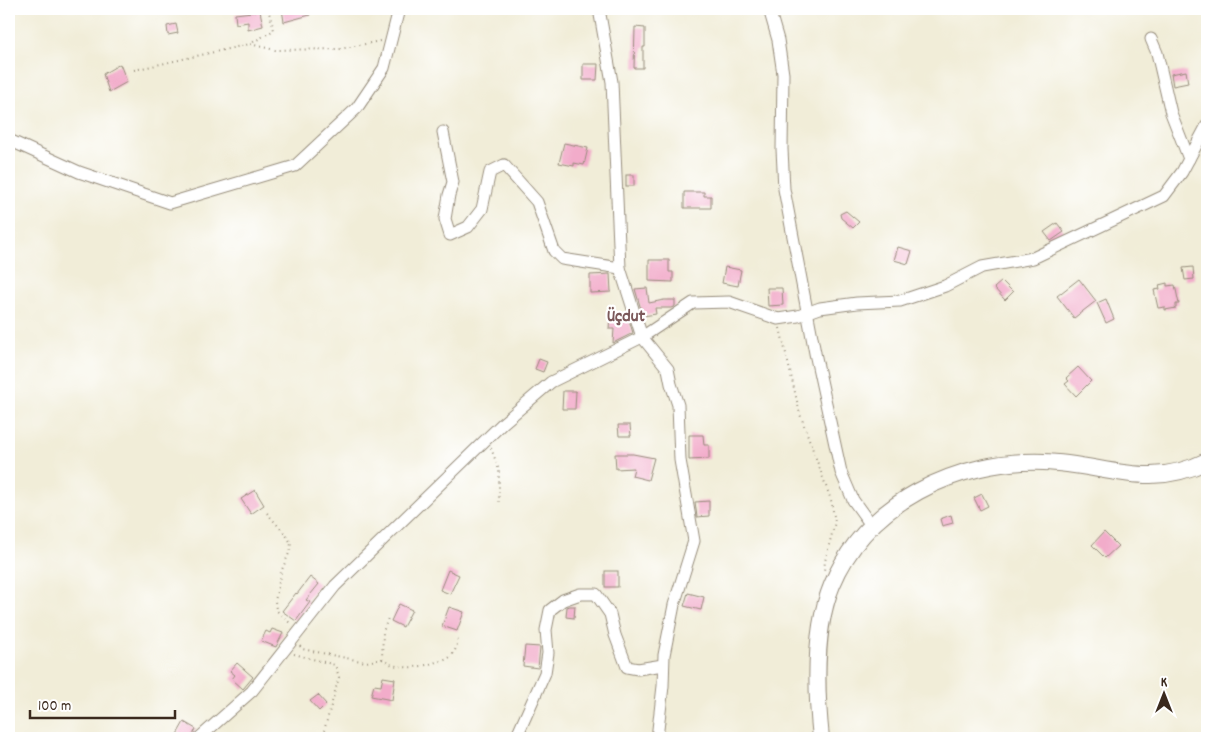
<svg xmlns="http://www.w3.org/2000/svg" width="1216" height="747" viewBox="0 0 1216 747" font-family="Dekko,sans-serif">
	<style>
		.building { fill: #f2acca }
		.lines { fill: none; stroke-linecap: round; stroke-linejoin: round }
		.street-casing { stroke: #968c7b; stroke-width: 13 }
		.secondary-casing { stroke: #968c7b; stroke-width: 18 }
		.path { stroke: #968c7b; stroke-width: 2; stroke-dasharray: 1 4; stroke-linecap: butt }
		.street { stroke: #fff; stroke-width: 11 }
		.secondary { stroke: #fff; stroke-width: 16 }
		.labels { text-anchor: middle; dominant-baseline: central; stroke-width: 4.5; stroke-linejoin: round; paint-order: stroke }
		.neighbourhood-label { font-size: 18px; font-weight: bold; fill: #7b585a; stroke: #fff }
	</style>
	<rect width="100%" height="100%" fill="#fff"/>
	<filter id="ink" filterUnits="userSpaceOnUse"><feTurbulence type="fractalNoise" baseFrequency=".02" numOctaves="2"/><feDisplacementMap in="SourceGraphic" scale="10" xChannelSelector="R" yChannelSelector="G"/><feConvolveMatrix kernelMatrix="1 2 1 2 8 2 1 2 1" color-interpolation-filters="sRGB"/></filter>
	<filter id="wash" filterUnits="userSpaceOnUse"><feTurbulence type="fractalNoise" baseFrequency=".0096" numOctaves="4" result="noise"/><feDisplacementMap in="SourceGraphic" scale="20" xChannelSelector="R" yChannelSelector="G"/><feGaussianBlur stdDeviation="1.12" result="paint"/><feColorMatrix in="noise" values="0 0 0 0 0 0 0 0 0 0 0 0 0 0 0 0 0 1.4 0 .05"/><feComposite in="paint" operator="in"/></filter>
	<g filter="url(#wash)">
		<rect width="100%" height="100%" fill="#f1edd8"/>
		<g id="blocks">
			<g class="building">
				<polygon points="282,9 309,9 310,15 284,22"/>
				<polygon points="260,11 263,26 248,30 248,22 236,24 235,14"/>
				<polygon points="176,24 178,33 168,35 167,26"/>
				<polygon points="635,27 645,28 645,47 643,47 643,68 634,68"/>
				<polygon points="120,64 127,82 109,92 103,74"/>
				<polygon points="583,64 598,64 597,80 583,80"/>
				<polygon points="1186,71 1188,83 1173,86 1171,74"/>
				<polygon points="564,143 588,148 584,165 574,163 574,166 559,163"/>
				<rect x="626" y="175" width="8" height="11"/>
				<polygon points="684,192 704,192 704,196 711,196 711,208 684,208"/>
				<polygon points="846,211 859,222 853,228 841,218 840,214"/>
				<polygon points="1057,223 1064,232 1051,241 1044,232"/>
				<polygon points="898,247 912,251 908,264 894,260"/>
				<polygon points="649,260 669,260 669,272 673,272 673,282 649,281"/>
				<polygon points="725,267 741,270 738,286 722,283"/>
				<polygon points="1193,267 1194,279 1185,280 1183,268"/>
				<polygon points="610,274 611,292 590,293 590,275"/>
				<polygon points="1079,279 1096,301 1074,318 1057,296"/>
				<polygon points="1002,281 1013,292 1005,300 994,288"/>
				<polygon points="1167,283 1167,286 1175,285 1179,304 1176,304 1176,308 1165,310 1165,307 1158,308 1154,290 1160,289 1159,285"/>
				<polygon points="647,288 649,303 664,300 675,300 675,306 671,308 655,308 656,314 643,316 635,289"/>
				<polygon points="767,288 782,288 783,305 768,306"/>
				<polygon points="1106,299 1114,319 1106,323 1097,303"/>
				<polygon points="610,316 622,316 622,320 629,320 633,333 613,343 614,329 609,329"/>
				<polygon points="539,359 547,362 543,372 535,369"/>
				<polygon points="1078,367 1091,381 1076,396 1065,384 1069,381 1066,378"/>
				<polygon points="563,391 576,391 575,409 562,409"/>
				<polygon points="618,425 630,425 631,436 619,436"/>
				<polygon points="689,435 703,435 704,445 709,445 709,459 689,460"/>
				<polygon points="615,454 633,454 654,458 648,480 632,476 634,468 616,469"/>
				<polygon points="255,490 264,505 251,514 241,499"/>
				<polygon points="982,494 988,506 980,510 974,498"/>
				<polygon points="709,501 709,516 697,517 695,502"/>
				<polygon points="951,515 953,523 942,526 940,519"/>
				<polygon points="1104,532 1118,546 1105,558 1092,545"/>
				<polygon points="448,570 459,575 450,594 440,590"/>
				<rect x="605" y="571" width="13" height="16"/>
				<polygon points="310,577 319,584 306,600 310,602 296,621 282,611 296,593 297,594"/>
				<polygon points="688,593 704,597 701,610 684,606"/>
				<polygon points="399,604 412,610 403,627 391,621"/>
				<polygon points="570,606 575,606 574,618 566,617 567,607"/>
				<polygon points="449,607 464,612 457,631 442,626"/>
				<polygon points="272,629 283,633 276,647 261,641 266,631 270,633"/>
				<polygon points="525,646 540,647 538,668 523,666"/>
				<polygon points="237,663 253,677 243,689 232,679 235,675 230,671"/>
				<polygon points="383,677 395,679 392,700 371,696 374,685 381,686"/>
				<polygon points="318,695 326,704 319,711 310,701"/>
				<polygon points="184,722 196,729 191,738 175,738"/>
			</g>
		</g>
	</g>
	<g filter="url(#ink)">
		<use href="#blocks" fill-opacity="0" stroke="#968c7b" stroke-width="1"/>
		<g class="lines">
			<defs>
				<g id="street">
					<polyline points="599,9 612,82 620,268 642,337 668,369 671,384 678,405 680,460 694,541 674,605 664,655 663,686 657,738"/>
					<polyline points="769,9 778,40 783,74 782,149 784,189 815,353 841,472 853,500 871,525"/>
					<polyline points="1151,39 1157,53 1171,113 1189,159"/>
					<polyline points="443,132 453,182 449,195 445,219 450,235 468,227 482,209 490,172 504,165 537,202 554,251 562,259 620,268"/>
					<polyline points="9,140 79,172 170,203 295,166 357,108 384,68 399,9"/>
					<polyline points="199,738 252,691 335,586 503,423 551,382 642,337 693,303 729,302 778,319 798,316 820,308 857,303 900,301 945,286 982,267 1033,258 1164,196 1182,172 1207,125"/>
					<polyline points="516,738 545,673 548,653 546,630 550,610 563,600 580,594 596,594 610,614 615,635 627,667 638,669 663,665"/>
				</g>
				<path id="secondary" d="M821,738C816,692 814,628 832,585C866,502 958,459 1044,462C1105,464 1147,491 1207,461"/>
			</defs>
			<use href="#street" class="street-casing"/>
			<use href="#secondary" class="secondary-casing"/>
			<g class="path">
				<polyline points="184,9 185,11 207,9"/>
				<polyline points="268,9 274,30 250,44 275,50 340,49 380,41"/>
				<polyline points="134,70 250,44"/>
				<polyline points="780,328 800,414 831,500 835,522 825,561 824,571"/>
				<polyline points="491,448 499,470 499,502"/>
				<polyline points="267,513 286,535 291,543 290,551 281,572 275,601 276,610 292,625"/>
				<polyline points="300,646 302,649 366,662 382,659 383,632 388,618"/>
				<polyline points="294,654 335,665 339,677 322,738"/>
				<path d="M382,659C397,671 419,668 436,662C441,661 448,660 451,656C456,651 457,645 458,638"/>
			</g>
			<use href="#street" class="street"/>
			<use href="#secondary" class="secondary"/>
		</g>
	</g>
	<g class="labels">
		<g class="neighbourhood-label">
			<text x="626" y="317">Üçdut</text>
		</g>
	</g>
	<rect width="1216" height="747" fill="none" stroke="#fff" stroke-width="30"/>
	<g transform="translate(1164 694)" stroke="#ffffff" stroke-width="4" paint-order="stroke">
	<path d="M0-4L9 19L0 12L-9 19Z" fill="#3b2a1e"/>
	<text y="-8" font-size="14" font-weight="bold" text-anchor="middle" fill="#3b2a1e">K</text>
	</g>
	<path d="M30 710v8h145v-8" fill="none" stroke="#3b2a1e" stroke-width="2.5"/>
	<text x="38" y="710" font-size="15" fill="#3b2a1e" stroke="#ffffff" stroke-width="4" paint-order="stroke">100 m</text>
</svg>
